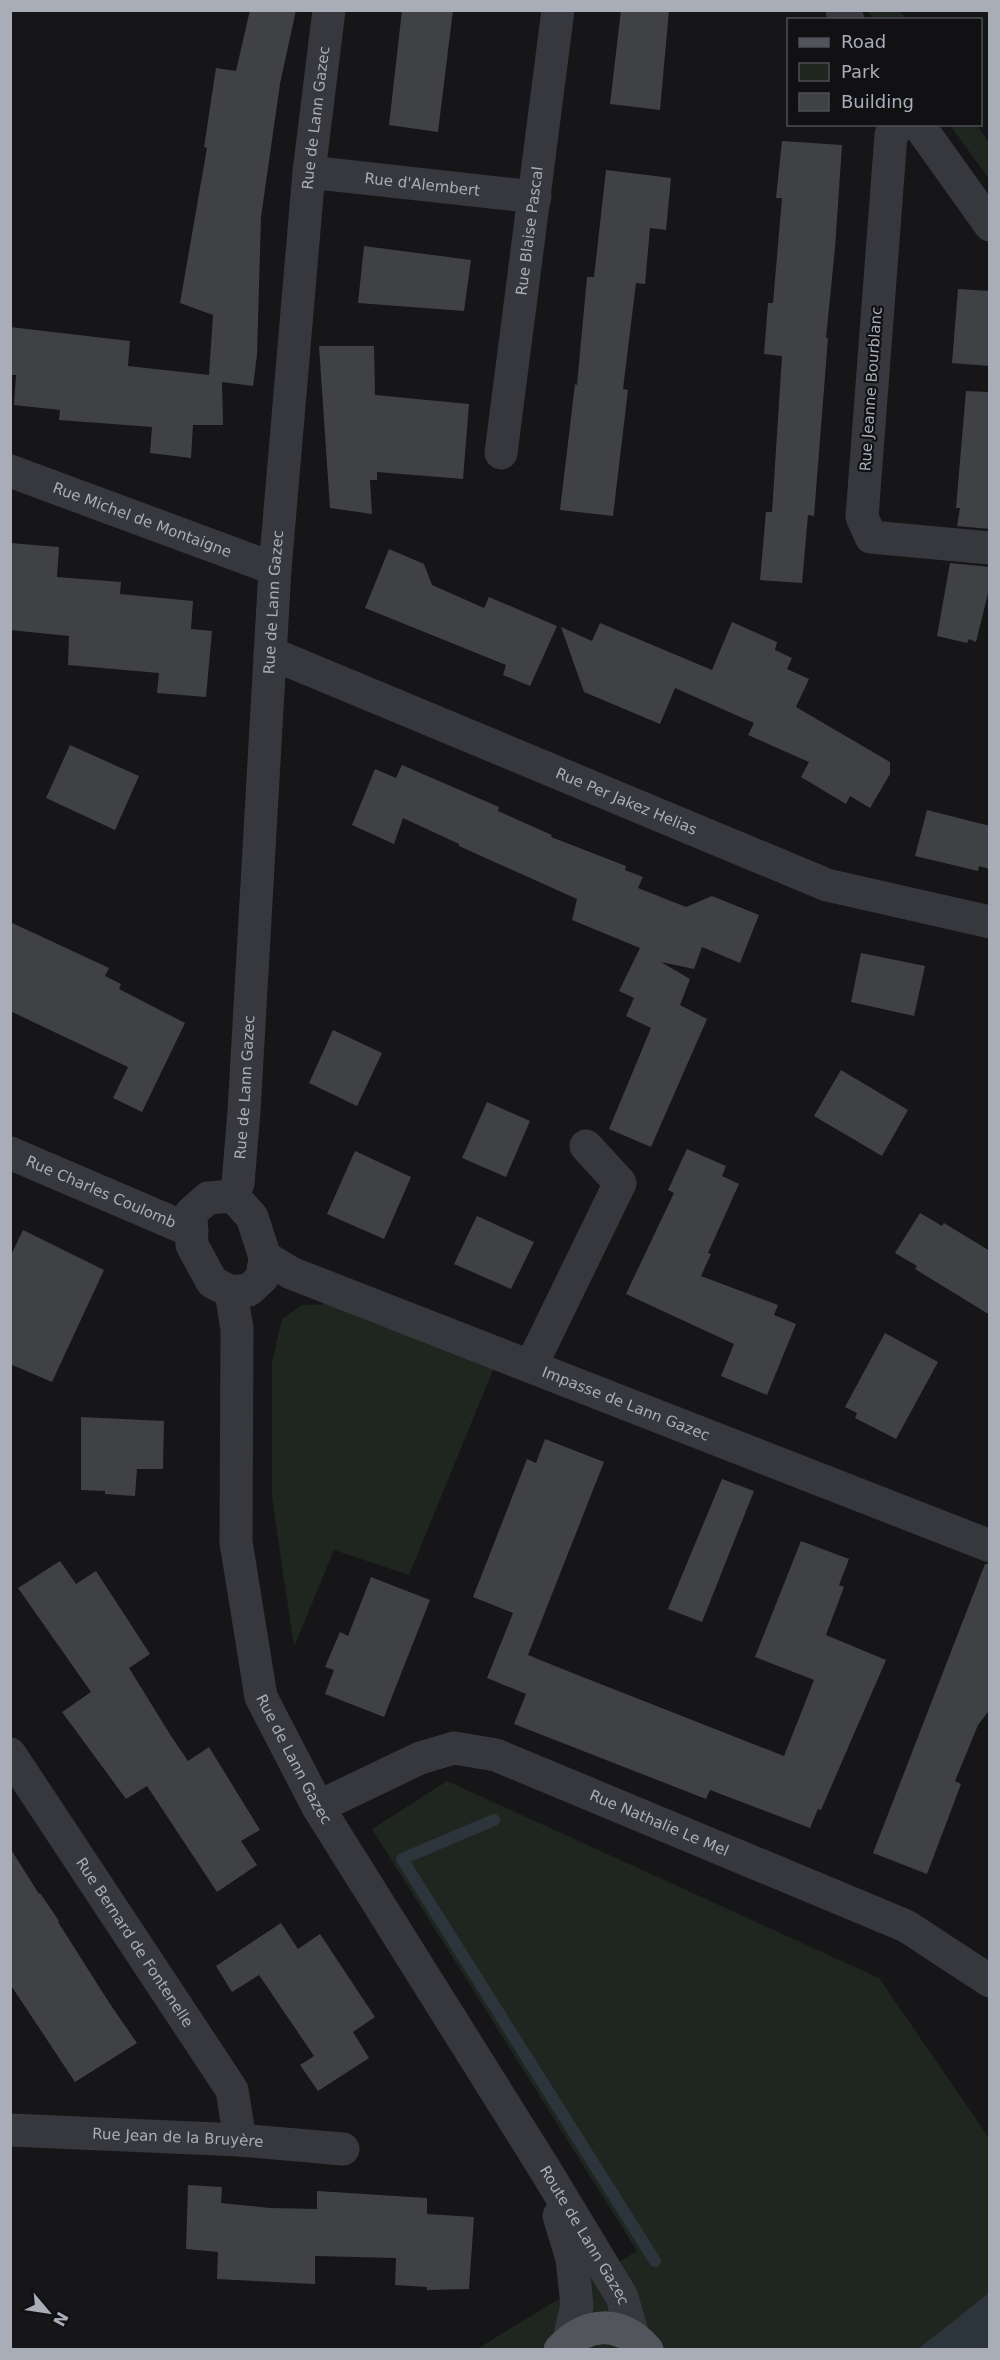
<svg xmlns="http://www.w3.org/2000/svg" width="1000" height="2360" viewBox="0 0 1000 2360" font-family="'DejaVu Sans',sans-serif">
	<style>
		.green { fill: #1e261f }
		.water { fill: #2c353c }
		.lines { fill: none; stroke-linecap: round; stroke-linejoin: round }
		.stream { stroke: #2c353c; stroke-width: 12 }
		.building { fill: #404145 }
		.minor { stroke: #37383d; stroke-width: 33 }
		.major { stroke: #53555c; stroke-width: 33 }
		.labels { text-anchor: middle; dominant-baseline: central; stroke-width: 4.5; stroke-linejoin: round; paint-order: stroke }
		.street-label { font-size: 15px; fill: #a8adb8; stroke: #111113 }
	</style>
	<rect width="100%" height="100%" fill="#161618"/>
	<g class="green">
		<polygon points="867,11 900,11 907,19 874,19"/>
		<polygon points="950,125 977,125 989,143 989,179"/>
		<polygon points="331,1304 495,1365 409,1575 334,1550 294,1647 272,1497 272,1362 282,1319 302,1305"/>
		<polygon points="447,1781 879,1978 989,2138 989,2349 477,2349 637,2251 372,1829"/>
	</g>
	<polygon class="water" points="989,2293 989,2349 918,2349"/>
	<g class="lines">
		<polyline class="stream" points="494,1820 402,1859 655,2261"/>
	</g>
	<g class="building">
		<polygon points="250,10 296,10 280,84 261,217 257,355 253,386 222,382 223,425 193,425 191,458 150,453 152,427 59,420 60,410 14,405 16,375 10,375 10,327 130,341 128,366 209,375 213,315 180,303 207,148 204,147 216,68 236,71"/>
		<polygon points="402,10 453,10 438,132 389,125"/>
		<polygon points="621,10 669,10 660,110 610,104"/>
		<polygon points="782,141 842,145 835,248 826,338 828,338 814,516 808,515 802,583 760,580 766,512 772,512 782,356 764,354 768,303 773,303 782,198 776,198"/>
		<polygon points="606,170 671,178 666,230 650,228 645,284 636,283 623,389 628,390 613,516 560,510 575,384 577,385 587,277 594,277"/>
		<polygon points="364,246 471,260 464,311 358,303"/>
		<polygon points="958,289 990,291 990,366 952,363"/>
		<polygon points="319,346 374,346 375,395 469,404 463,479 377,472 377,480 370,480 372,514 330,508"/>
		<polygon points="966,391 990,392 990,529 957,526 960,508 956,508"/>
		<polygon points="10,543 59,547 57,577 121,582 120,594 193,601 191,629 212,631 206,697 157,693 159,673 68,665 69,636 10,630"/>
		<polygon points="389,549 424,564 432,585 484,608 489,597 557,626 530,686 503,675 506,665 365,608"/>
		<polygon points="950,563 990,567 990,585 976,642 969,639 967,643 937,636"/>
		<polygon points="732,622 777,642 775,650 792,658 787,669 809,679 796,707 890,762 890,774 870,808 850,796 846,804 801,777 809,762 748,735 754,723 675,688 660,724 584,692 561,627 592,641 600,623 712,670"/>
		<polygon points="70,745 139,776 115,830 46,798"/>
		<polygon points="402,765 499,807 498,811 552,835 551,837 626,866 625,870 643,877 638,888 686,907 712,896 759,915 740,963 702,947 694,969 661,962 690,979 680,1005 707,1019 651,1147 609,1129 651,1028 626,1016 634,998 619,991 640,948 572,920 577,899 459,846 459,844 403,818 394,844 352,825 375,769 396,778"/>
		<polygon points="927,810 990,826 990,869 979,866 978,871 915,856"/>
		<polygon points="10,922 109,968 105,976 121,984 119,989 185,1023 142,1112 113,1098 128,1067 10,1011"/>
		<polygon points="861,953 925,966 914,1016 851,1002"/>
		<polygon points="333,1030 382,1053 357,1106 309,1083"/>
		<polygon points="841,1070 908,1110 882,1156 814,1116"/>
		<polygon points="487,1102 530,1121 506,1177 462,1158"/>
		<polygon points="687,1149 726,1166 722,1176 739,1184 708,1253 711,1254 701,1276 778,1305 774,1315 796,1324 767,1395 721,1376 734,1344 626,1294 674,1193 668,1190"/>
		<polygon points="355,1151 411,1177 384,1239 327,1214"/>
		<polygon points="920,1213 942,1226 944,1223 990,1251 990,1315 915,1269 917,1266 895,1253"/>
		<polygon points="477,1216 534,1242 511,1289 454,1264"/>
		<polygon points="23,1230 104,1270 52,1382 10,1364 10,1257"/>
		<polygon points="885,1333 938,1362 896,1439 855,1418 857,1413 845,1407"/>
		<polygon points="81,1417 164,1421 163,1469 137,1469 135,1496 105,1494 105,1491 81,1490"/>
		<polygon points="545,1439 604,1462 528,1655 570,1672 784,1756 814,1680 755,1657 801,1541 849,1559 839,1585 844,1587 826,1635 886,1660 821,1810 818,1809 810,1828 710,1790 706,1799 514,1724 526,1694 487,1678 513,1613 473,1597 527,1459 536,1463"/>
		<polygon points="722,1479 754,1491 702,1622 668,1609"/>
		<polygon points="60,1561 76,1584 96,1571 150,1654 129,1668 171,1736 188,1761 209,1747 260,1830 241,1841 257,1865 217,1892 147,1786 126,1799 62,1712 91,1692 18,1588"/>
		<polygon points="985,1564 990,1564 990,1709 978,1725 955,1781 961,1784 927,1874 873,1853"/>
		<polygon points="371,1577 430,1600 384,1717 325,1694 334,1670 325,1667 340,1632 348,1636"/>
		<polygon points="10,1848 39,1894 40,1893 59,1921 58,1922 110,2004 137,2043 75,2082 10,1984"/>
		<polygon points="281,1923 298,1949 320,1934 375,2017 353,2032 369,2058 318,2091 300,2065 314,2056 259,1975 232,1992 216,1966"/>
		<polygon points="188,2185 222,2187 221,2203 270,2208 317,2209 317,2191 427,2198 427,2214 474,2217 469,2289 427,2290 427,2287 395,2285 396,2258 315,2256 315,2284 217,2279 218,2252 186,2249"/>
	</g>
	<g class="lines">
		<g class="minor">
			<polyline points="842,10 848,20"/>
			<polyline points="901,124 891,135 862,517 871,537 990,548"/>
			<polyline points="918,124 990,225"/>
			<path id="s1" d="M309,172L535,197"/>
			<path id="s2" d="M501,453L558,10"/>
			<path id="s3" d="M10,471L275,569"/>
			<path id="s4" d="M270,653L827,885L990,922"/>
			<path id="s5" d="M10,1153L192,1231"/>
			<path id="s6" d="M233,1196L238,1183L244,1112L275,569L309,172L329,10"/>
			<polygon points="233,1196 252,1217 265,1257 262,1278 249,1290 231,1292 212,1282 192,1245 191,1213 208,1198"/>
			<path id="s7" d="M265,1257L291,1273L990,1546"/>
			<path id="s8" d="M231,1292L237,1329L236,1542L261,1697L318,1807L544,2168L622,2297L633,2336"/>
			<polyline points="531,1366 620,1183 586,1146"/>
			<path id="s9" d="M10,1754L232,2090L240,2140"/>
			<path id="s10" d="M318,1807L420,1758L454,1748L496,1755L906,1926L990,1981"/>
			<path id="s11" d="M10,2130L240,2140L343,2149"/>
			<polyline points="559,2216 572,2259 577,2305 569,2340"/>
		</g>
		<path class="major" d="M560,2350C587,2321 620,2320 647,2350"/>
	</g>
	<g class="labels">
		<g class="street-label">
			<text stroke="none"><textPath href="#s6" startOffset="1082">Rue de Lann Gazec</textPath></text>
			<text stroke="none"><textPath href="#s1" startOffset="114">Rue d'Alembert</textPath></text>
			<text stroke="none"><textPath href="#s2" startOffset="224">Rue Blaise Pascal</textPath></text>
			<text transform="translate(871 389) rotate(-86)">Rue Jeanne Bourblanc</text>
			<text stroke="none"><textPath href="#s3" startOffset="141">Rue Michel de Montaigne</textPath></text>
			<text stroke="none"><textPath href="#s6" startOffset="596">Rue de Lann Gazec</textPath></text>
			<text stroke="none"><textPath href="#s4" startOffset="386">Rue Per Jakez Helias</textPath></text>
			<text stroke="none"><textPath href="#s6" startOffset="110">Rue de Lann Gazec</textPath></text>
			<text stroke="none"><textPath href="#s5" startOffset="99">Rue Charles Coulomb</textPath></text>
			<text stroke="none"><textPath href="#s7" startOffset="390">Impasse de Lann Gazec</textPath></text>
			<text stroke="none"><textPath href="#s8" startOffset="478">Rue de Lann Gazec</textPath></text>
			<text stroke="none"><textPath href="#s10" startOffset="368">Rue Nathalie Le Mel</textPath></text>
			<text stroke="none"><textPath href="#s9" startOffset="226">Rue Bernard de Fontenelle</textPath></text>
			<text stroke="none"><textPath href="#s11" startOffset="168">Rue Jean de la Bruyère</textPath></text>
			<text stroke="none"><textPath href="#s8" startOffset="1036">Route de Lann Gazec</textPath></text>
		</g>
	</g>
	<rect width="1000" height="2360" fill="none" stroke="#a8adb8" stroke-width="24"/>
	<rect x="787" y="18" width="195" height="108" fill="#111113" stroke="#4d4f55" stroke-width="1.5"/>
	<rect x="799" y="38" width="30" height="9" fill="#53555c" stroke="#4d4f55" stroke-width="1.5"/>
	<text x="841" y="48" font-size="18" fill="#a8adb8">Road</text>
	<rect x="799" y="63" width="30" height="18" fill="#1e261f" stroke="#4d4f55" stroke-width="1.5"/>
	<text x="841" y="78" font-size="18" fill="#a8adb8">Park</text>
	<rect x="799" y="93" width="30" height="18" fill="#404145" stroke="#4d4f55" stroke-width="1.5"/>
	<text x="841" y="108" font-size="18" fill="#a8adb8">Building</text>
	<g transform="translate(48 2312) rotate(119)" stroke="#111113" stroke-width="4.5" paint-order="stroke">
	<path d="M0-4.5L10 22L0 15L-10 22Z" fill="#a8adb8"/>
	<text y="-9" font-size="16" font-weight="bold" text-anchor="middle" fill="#a8adb8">N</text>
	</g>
</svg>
